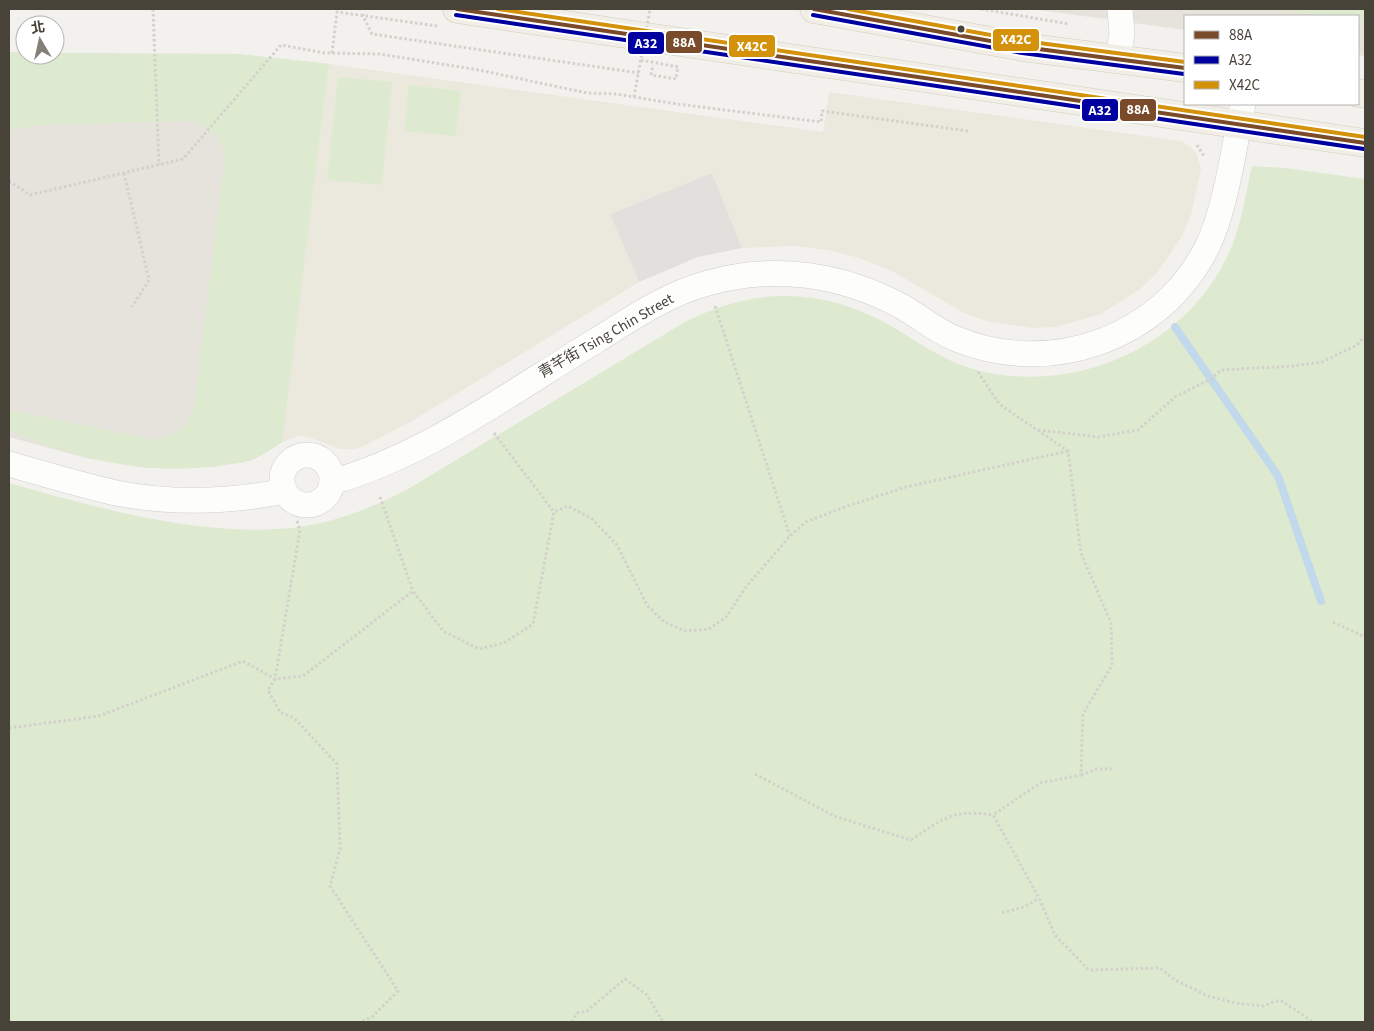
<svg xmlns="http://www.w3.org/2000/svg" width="1374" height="1031" viewBox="0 0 1374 1031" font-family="'Source Sans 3','Noto Sans TC',sans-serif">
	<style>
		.residential { fill: #e5e3db }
		.education { fill: #ebe9dd }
		.green { fill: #deead0 }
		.parking { fill: #e1e0dc }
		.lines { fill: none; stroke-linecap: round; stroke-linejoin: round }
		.stream { stroke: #c2d8eb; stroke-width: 8 }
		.minor-casing { stroke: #d0ceca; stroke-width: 26 }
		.major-casing { stroke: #d2cdbd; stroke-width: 29 }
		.path { stroke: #d2d1cb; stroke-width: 3; stroke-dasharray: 2.5 2.5; stroke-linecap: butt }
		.minor { stroke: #fdfdfc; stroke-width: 25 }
		.major { stroke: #f0eee6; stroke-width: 28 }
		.path-bridge { stroke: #d2d1cb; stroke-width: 3; stroke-dasharray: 2.5 2.5; stroke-linecap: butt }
		.bus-1-casing { stroke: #fff; stroke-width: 8 }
		.bus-2-casing { stroke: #fff; stroke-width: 8 }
		.bus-3-casing { stroke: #fff; stroke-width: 8 }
		.bus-1 { stroke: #7a4b2a; stroke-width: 4 }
		.bus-2 { stroke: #0000a0; stroke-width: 4 }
		.bus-3 { stroke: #d4920b; stroke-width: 4 }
		.bus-dot { fill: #474339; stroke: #fff; stroke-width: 2 }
		.labels { text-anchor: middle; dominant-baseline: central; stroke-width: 4; stroke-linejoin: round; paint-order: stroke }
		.street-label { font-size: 15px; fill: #474339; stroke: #fff }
		.line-badge { stroke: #fff; stroke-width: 2 }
		.badge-label { font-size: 14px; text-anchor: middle; font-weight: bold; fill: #fff }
	</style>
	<rect width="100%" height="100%" fill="#f2f1ed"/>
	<g class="residential">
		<polygon points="1032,9 1365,9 1365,56 1358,55 1358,16 1185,16 1185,30"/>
		<polygon points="9,52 25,52 25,55 55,55 55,53 238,54 329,64 282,442 275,447 256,458 244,462 213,467 149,468 86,458 9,437"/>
	</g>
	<polygon class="education" points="329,64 823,132 829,92 1181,141 1190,146 1197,154 1201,170 1191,215 1182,236 1157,273 1140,289 1101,314 1056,327 1032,328 986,321 964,313 890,270 859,258 828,250 795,246 742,248 712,173 610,214 639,282 412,421 364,446 356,449 340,449 308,437 299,436 282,442"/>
	<g class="green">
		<polygon points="1268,9 1365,9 1365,22 1358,21 1358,16 1323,16"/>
		<path d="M9,52H25V55H55V53L238,54L329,64L282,442C274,447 265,454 256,458C246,463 233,463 222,465C148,477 76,459 9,430V410L156,440C180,435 190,424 195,401L225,155C220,135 209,126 189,121L39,125L9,130Z"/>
		<polygon points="338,77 392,82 382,185 327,180"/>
		<polygon points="409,85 461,91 456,136 404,131"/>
		<path d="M1252,166L1285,168L1365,179V1022H9V483C97,508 213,541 305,526C342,520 375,506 408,489L685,322C754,286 825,287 893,327C919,343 943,360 973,369C1071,396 1182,350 1227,257C1241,228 1245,197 1252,166Z"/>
	</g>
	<polygon class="parking" points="712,173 742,248 698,257 639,282 610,214"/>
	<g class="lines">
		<polyline class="stream" points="1175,327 1278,476 1321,601"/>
		<defs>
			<g id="minor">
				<polyline points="1118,58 1122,33 1120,9"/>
				<circle cx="307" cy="480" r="25"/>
				<path d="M9,464C44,474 80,485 116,493C172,504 229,502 285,491"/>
				<path d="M332,482C427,455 513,391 597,340C632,318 667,294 708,283C774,264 841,274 901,306C919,316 935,330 954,338C1048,378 1161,340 1207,247C1226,209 1234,146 1243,104"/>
			</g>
			<g id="major">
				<polyline points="457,9 1365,143"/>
				<polyline points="814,9 1023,47 1185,68"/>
				<polyline points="1358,93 1365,94"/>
			</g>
		</defs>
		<use href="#minor" class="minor-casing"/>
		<use href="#major" class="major-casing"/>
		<g class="path">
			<polyline points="153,9 159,165"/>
			<polyline points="981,9 1069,24"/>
			<polyline points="362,14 372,34 639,73"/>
			<polyline points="332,53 337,12 437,26"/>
			<polyline points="651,75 653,65"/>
			<polyline points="1197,145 1204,156"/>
			<polyline points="124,173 149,280 132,307"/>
			<polyline points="9,181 30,195 183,159 281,45 325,53 379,54 479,70 587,93 616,94 677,104 821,122 822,111 968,131"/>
			<polyline points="715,306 790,536"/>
			<polyline points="978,372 999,404 1068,451 1081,553 1111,623 1112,665 1083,714 1081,775 1040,783 993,815 1039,898 1055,935 1089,970 1160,968 1175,980 1208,996 1235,1003 1263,1006 1275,1001 1282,1001 1313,1022"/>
			<polyline points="1038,430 1098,437 1138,430 1175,397 1211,379 1221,370 1293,366 1322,362 1357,345 1365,336"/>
			<polyline points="494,433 554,512"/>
			<polyline points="380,497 413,591"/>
			<polyline points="297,521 300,530 275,679 268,690 280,712 294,718 337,764 340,849 330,886 398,991 372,1017 360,1022"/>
			<polyline points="1333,622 1365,637"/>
			<polyline points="9,728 99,716 243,661 275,679 303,676 413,591 443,631 479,649 504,643 533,624 554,512 568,506 592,519 617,545 647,605 664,622 685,631 709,629 726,617 746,587 790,536 806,522 842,508 906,487 1068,451"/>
			<path d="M755,774L834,816L911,840C944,818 952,809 993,815"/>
			<polyline points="1081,775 1097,769 1112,769"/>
			<polyline points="1002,913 1024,907 1039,898"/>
			<polyline points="572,1022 577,1013 587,1011 625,979 647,995 663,1022"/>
		</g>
		<use href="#minor" class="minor"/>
		<use href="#major" class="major"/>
		<g class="path-bridge">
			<polyline points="641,60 678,67 676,79 651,75"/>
			<polyline points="634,97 650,9"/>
		</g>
		<defs>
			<g id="bus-1">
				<polyline points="457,9 1365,143"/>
				<polyline points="814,9 1023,47 1185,68"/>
			</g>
			<g id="bus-2">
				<polyline points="456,15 1364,149"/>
				<polyline points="813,15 1022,53 1184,74"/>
			</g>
			<g id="bus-3">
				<polyline points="498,9 1365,137"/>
				<polyline points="848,9 1024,41 1185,62"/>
			</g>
		</defs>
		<use href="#bus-1" class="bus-1-casing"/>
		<use href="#bus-2" class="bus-2-casing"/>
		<use href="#bus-3" class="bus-3-casing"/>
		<use href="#bus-1" class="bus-1"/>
		<use href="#bus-2" class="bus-2"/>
		<use href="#bus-3" class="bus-3"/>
	</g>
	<circle class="bus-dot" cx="961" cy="29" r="4.5"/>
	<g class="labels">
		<g class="street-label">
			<text transform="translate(606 336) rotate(-30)">青芊街 Tsing Chin Street</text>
		</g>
	</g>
	<g class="line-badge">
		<rect x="992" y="28" width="48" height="24" rx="5" fill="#d4920b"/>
		<rect x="665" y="30" width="38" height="24" rx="5" fill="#7a4b2a"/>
		<rect x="627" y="31" width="38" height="24" rx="5" fill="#0000a0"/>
		<rect x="728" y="34" width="48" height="24" rx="5" fill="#d4920b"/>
		<rect x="1119" y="98" width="38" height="24" rx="5" fill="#7a4b2a"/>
		<rect x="1081" y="98" width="38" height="24" rx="5" fill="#0000a0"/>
	</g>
	<g class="badge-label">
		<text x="1016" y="44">X42C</text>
		<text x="684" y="47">88A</text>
		<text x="646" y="48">A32</text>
		<text x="752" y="51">X42C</text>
		<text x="1138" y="114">88A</text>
		<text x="1100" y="115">A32</text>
	</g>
	<rect width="1374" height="1031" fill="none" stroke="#474339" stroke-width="20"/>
	<rect x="1184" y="15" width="175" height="90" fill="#ffffff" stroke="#b5b4b0"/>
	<rect x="1194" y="31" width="25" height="8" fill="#7a4b2a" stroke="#b5b4b0"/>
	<text x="1229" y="40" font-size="15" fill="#474339">88A</text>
	<rect x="1194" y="56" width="25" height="8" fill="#0000a0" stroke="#b5b4b0"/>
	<text x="1229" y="65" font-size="15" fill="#474339">A32</text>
	<rect x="1194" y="81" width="25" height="8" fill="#d4920b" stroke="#b5b4b0"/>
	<text x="1229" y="90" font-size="15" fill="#474339">X42C</text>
	<g transform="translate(40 40) rotate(351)"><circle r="24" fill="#ffffff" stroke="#b5b4b0"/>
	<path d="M0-4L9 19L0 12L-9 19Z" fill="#838078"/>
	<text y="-8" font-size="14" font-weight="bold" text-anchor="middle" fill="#474339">北</text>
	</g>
</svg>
